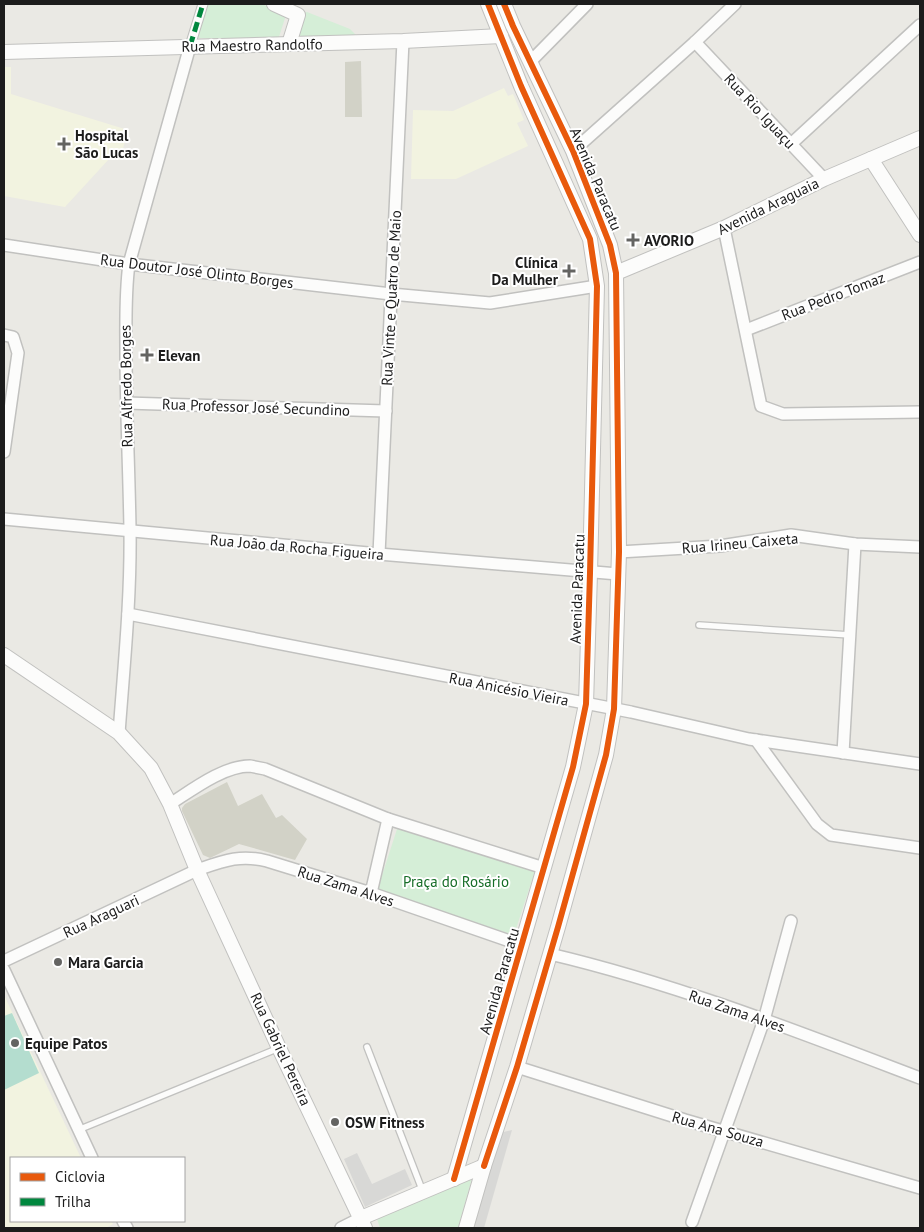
<svg xmlns="http://www.w3.org/2000/svg" width="924" height="1232" viewBox="0 0 924 1232" font-family="'PT Sans',sans-serif">
	<style>
		.education { fill: #f2f3e0 }
		.religious { fill: #d8d8d6 }
		.construction { fill: #d2d2c7 }
		.park { fill: #d5eed7 }
		.pitch { fill: #b4ddcf }
		.lines { fill: none; stroke-linecap: round; stroke-linejoin: round }
		.service-casing { stroke: #c1c1bf; stroke-width: 8 }
		.pedestrian-casing { stroke: #c1c1bf; stroke-width: 11 }
		.minor-casing { stroke: #c1c1bf; stroke-width: 14 }
		.tertiary-casing { stroke: #c1c1bf; stroke-width: 16 }
		.service { stroke: #fcfcfb; stroke-width: 5.5 }
		.pedestrian { stroke: #fcfcfb; stroke-width: 9 }
		.minor { stroke: #fcfcfb; stroke-width: 11 }
		.tertiary { stroke: #fcfcfb; stroke-width: 14 }
		.quiet { stroke: #00873e; stroke-width: 5; stroke-dasharray: 10 5; stroke-linecap: butt }
		.cycleway-casing { stroke: #fff; stroke-width: 9 }
		.cycleway { stroke: #e8590c; stroke-width: 6 }
		.poi-dot { fill: #646462; stroke: #fff; stroke-width: 2 }
		.labels { text-anchor: middle; dominant-baseline: central; stroke-width: 4; stroke-linejoin: round; paint-order: stroke }
		.street-label { font-size: 15px; fill: #1c1c1c; stroke: #fff }
		.poi-label { font-size: 15px; font-weight: bold; fill: #1c1c1c; stroke: #fff; text-anchor: start }
		.park-label { font-size: 15px; fill: #166d27; stroke: #fff }
	</style>
	<rect width="100%" height="100%" fill="#eae9e4"/>
	<g class="education">
		<polygon points="4,67 11,67 11,94 128,130 120,160 110,158 65,207 4,196"/>
		<polygon points="504,88 508,96 513,94 524,120 517,123 528,146 456,179 411,179 413,110 453,111"/>
		<polygon points="4,995 81,1158 11,1158 11,1221 111,1221 113,1224 106,1228 4,1228"/>
	</g>
	<g class="religious">
		<polygon points="512,1130 484,1228 472,1228 499,1133"/>
		<polygon points="357,1153 372,1184 405,1169 412,1185 365,1207 344,1159"/>
	</g>
	<g class="construction">
		<polygon points="361,61 362,117 345,117 345,62"/>
		<polygon points="227,782 238,806 262,794 276,818 282,815 307,839 295,860 239,844 210,858 203,855 182,811 182,808 185,804"/>
	</g>
	<g class="park">
		<polygon points="207,4 262,4 286,15 278,40 197,38"/>
		<polygon points="307,12 350,29 363,42 289,44 298,15"/>
		<polygon points="398,826 535,871 514,935 377,891"/>
		<polygon points="473,1175 458,1228 380,1228 377,1219"/>
	</g>
	<polygon class="pitch" points="12,1013 39,1073 4,1090 4,1016"/>
	<g class="lines">
		<defs>
			<g id="service">
				<polyline points="699,625 850,635"/>
				<polyline points="367,1047 423,1192"/>
				<polyline points="78,1130 279,1048"/>
			</g>
			<polyline id="pedestrian" points="190,46 203,4"/>
			<g id="minor">
				<polyline points="695,42 824,179"/>
				<polyline points="530,62 587,4"/>
				<polyline points="791,144 920,25"/>
				<polyline points="573,151 695,42 735,4"/>
				<polyline points="724,228 761,406 783,414 920,412"/>
				<polyline points="4,245 129,264 391,294 490,303 597,286"/>
				<polyline points="746,330 920,262"/>
				<polyline points="4,335 13,337 18,353 4,452"/>
				<polyline points="126,403 386,411"/>
				<polyline points="4,519 379,554 618,574"/>
				<polyline points="619,552 720,546 791,535 855,544 920,547"/>
				<polyline points="379,554 403,41"/>
				<polyline points="128,614 631,712 749,739 920,764"/>
				<path d="M119,733C124,665 131,597 130,529C129,469 126,410 126,351C126,321 125,293 129,264L190,46"/>
				<polyline points="756,740 817,824 831,835 920,848"/>
				<polyline points="843,753 855,544"/>
				<path d="M170,804C192,790 223,766 250,766C255,767 260,768 265,769L388,819L544,868"/>
				<polyline points="371,893 388,819"/>
				<path d="M550,954C677,984 799,1032 920,1078"/>
				<path d="M4,961L197,870C223,861 240,854 267,861L371,893L521,945"/>
				<polyline points="4,970 92,1158"/>
				<polyline points="517,1067 685,1120 920,1188"/>
				<polyline points="123,1221 127,1228"/>
				<polyline points="692,1222 764,1020 791,921"/>
				<polyline points="341,1228 361,1218"/>
			</g>
			<g id="tertiary">
				<polyline points="274,4 298,15 289,44"/>
				<polyline points="4,52 403,41 501,36"/>
				<polyline points="871,159 920,235"/>
				<polyline points="616,273 724,228 824,179 920,138"/>
				<polyline points="4,655 119,733 151,768 170,804 197,870 279,1048 365,1228"/>
				<polyline points="454,1179 573,767 586,704 590,573 597,286 590,239 521,86 488,4"/>
				<polyline points="361,1218 484,1166"/>
				<polyline points="466,1228 484,1166 517,1067 558,927 606,755 614,709 619,552 616,273 610,245 573,151 513,26 504,4"/>
			</g>
		</defs>
		<use href="#service" class="service-casing"/>
		<use href="#pedestrian" class="pedestrian-casing"/>
		<use href="#minor" class="minor-casing"/>
		<use href="#tertiary" class="tertiary-casing"/>
		<use href="#service" class="service"/>
		<use href="#pedestrian" class="pedestrian"/>
		<use href="#minor" class="minor"/>
		<use href="#tertiary" class="tertiary"/>
		<polyline class="quiet" points="190,46 203,4"/>
		<defs>
			<g id="cycleway">
				<polyline points="484,1166 517,1067 558,927 606,755 614,709 619,552 616,273 610,245 573,151 513,26 504,4"/>
				<polyline points="454,1179 573,767 586,704 590,573 597,286 590,239 521,86 488,4"/>
			</g>
		</defs>
		<use href="#cycleway" class="cycleway-casing"/>
		<use href="#cycleway" class="cycleway"/>
	</g>
	<g class="poi-dot">
		<path d="M61.5 136.5h5v5h5v5h-5v5h-5v-5h-5v-5h5z"/>
		<path d="M630.5 232.5h5v5h5v5h-5v5h-5v-5h-5v-5h5z"/>
		<path d="M566.5 263.5h5v5h5v5h-5v5h-5v-5h-5v-5h5z"/>
		<path d="M144.5 347.5h5v5h5v5h-5v5h-5v-5h-5v-5h5z"/>
		<circle cx="58" cy="962" r="5"/>
		<circle cx="15" cy="1043" r="5"/>
		<circle cx="335" cy="1122" r="5"/>
	</g>
	<g class="labels">
		<g class="street-label">
			<text transform="translate(252 45) rotate(-1)">Rua Maestro Randolfo</text>
			<text transform="translate(760 111) rotate(47)">Rua Rio Iguaçu</text>
			<text transform="translate(596 179) rotate(67)">Avenida Paracatu</text>
			<text transform="translate(768 206) rotate(-26)">Avenida Araguaia</text>
			<text transform="translate(197 271) rotate(7)">Rua Doutor José Olinto Borges</text>
			<text transform="translate(833 296) rotate(-21)">Rua Pedro Tomaz</text>
			<text transform="translate(391 298) rotate(-87)">Rua Vinte e Quatro de Maio</text>
			<text transform="translate(126 386) rotate(-91)">Rua Alfredo Borges</text>
			<text transform="translate(256 407) rotate(2)">Rua Professor José Secundino</text>
			<text transform="translate(740 543) rotate(-5)">Rua Irineu Caixeta</text>
			<text transform="translate(297 547) rotate(5)">Rua João da Rocha Figueira</text>
			<text transform="translate(577 589) rotate(-88)">Avenida Paracatu</text>
			<text transform="translate(509 689) rotate(11)">Rua Anicésio Vieira</text>
			<text transform="translate(346 886) rotate(18)">Rua Zama Alves</text>
			<text transform="translate(101 916) rotate(-25)">Rua Araguari</text>
			<text transform="translate(499 981) rotate(-74)">Avenida Paracatu</text>
			<text transform="translate(737 1011) rotate(19)">Rua Zama Alves</text>
			<text transform="translate(281 1049) rotate(65)">Rua Gabriel Pereira</text>
			<text transform="translate(718 1129) rotate(16)">Rua Ana Souza</text>
		</g>
		<g class="poi-label">
			<text x="75" y="135">Hospital<tspan x="75" dy="17">São Lucas</tspan></text>
			<text x="644" y="240">AVORIO</text>
			<text x="558" y="262" text-anchor="end">Clínica<tspan x="558" dy="17">Da Mulher</tspan></text>
			<text x="158" y="355">Elevan</text>
			<text x="68" y="962">Mara Garcia</text>
			<text x="25" y="1043">Equipe Patos</text>
			<text x="345" y="1122">OSW Fitness</text>
		</g>
		<g class="park-label">
			<text x="456" y="881">Praça do Rosário</text>
		</g>
	</g>
	<rect width="924" height="1232" fill="none" stroke="#1c1c1c" stroke-width="10"/>
	<rect x="10" y="1157" width="175" height="65" fill="#ffffff" stroke="#a4a4a4"/>
	<rect x="20" y="1173" width="25" height="8" fill="#e8590c" stroke="#a4a4a4"/>
	<text x="55" y="1182" font-size="15" fill="#1c1c1c">Ciclovia</text>
	<rect x="20" y="1198" width="25" height="8" fill="#00873e" stroke="#a4a4a4"/>
	<text x="55" y="1207" font-size="15" fill="#1c1c1c">Trilha</text>
</svg>
